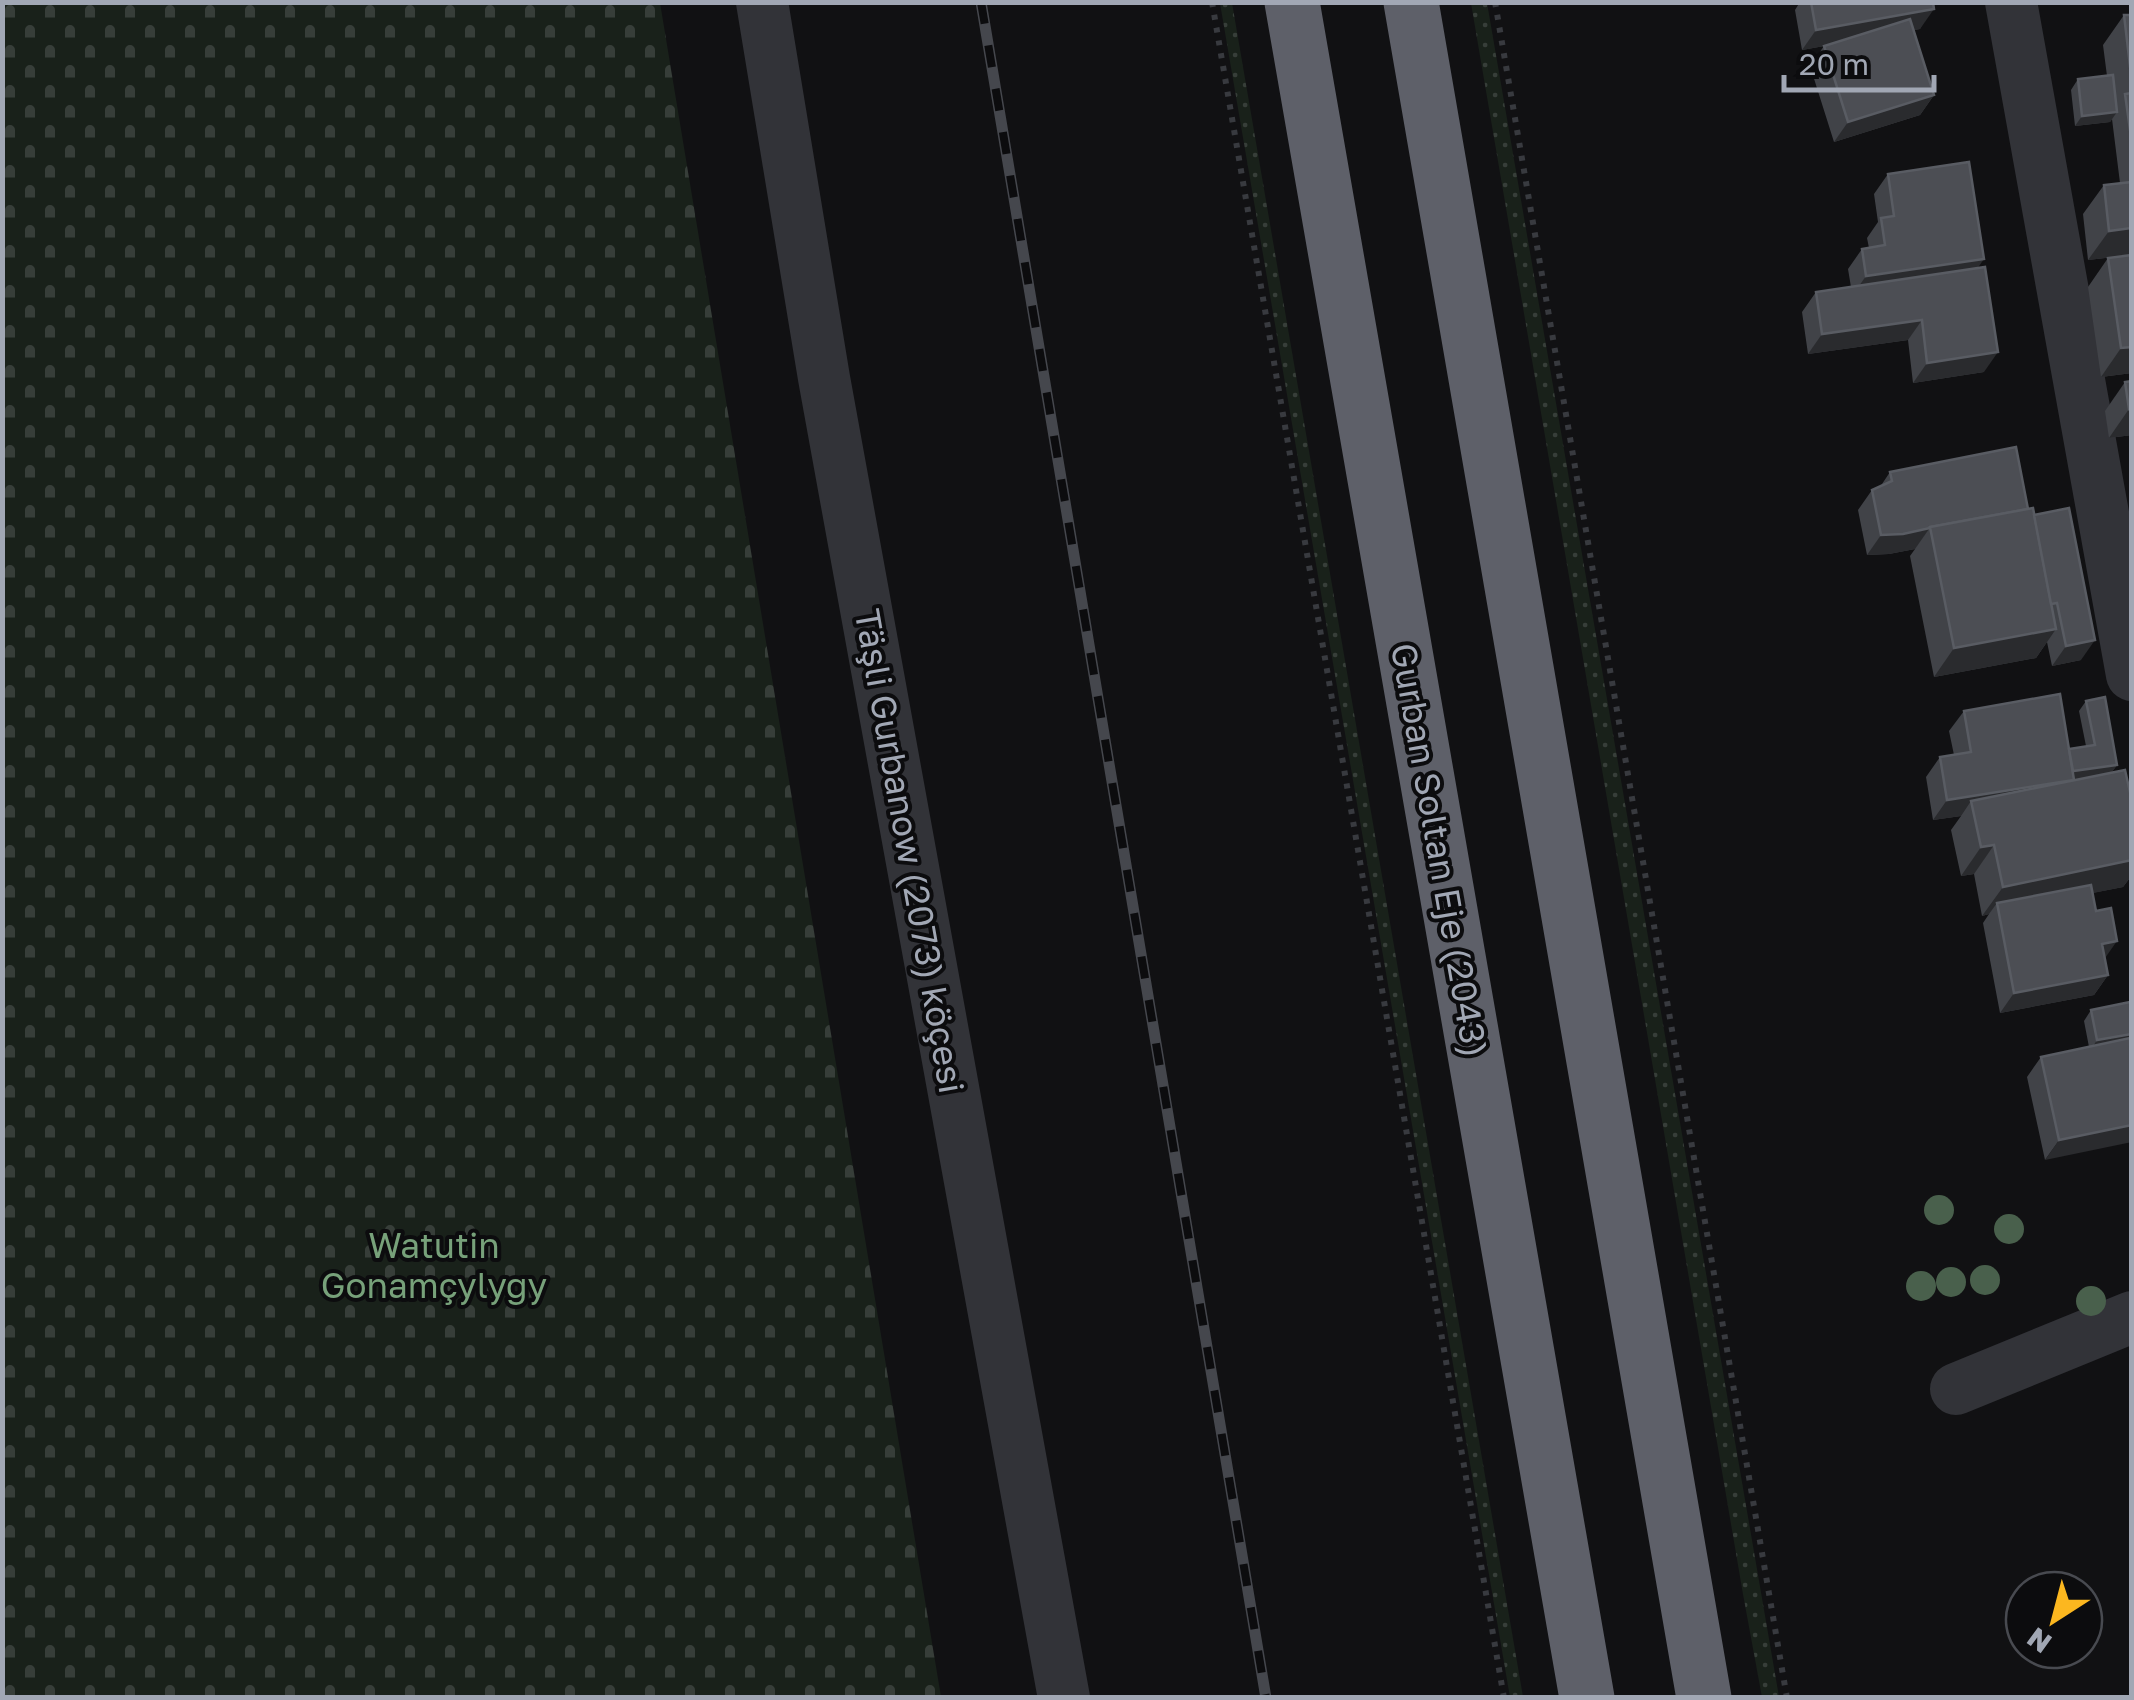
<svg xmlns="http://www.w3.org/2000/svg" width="2134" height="1700" viewBox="0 0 2134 1700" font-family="'Golos Text',sans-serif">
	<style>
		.grass { fill: url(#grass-dots) }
		.cemetery { fill: url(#cemetery-stones) }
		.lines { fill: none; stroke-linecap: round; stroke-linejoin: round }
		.path { stroke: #383a3f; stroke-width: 6; stroke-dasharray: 5 8; stroke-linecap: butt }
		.street { stroke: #323338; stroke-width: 52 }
		.highway { stroke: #5e6069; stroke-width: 55 }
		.rail-casing { stroke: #45474d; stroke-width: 11 }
		.rail { stroke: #0c0c0e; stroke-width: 8; stroke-dasharray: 22; stroke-linecap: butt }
		.tree { fill: #49604c }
		.wall { fill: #414348 }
		.shaded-wall { fill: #2a2b2e }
		.building { fill: #4c4e54; stroke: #595c63; stroke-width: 2.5 }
		.labels { text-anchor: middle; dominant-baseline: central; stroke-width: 8; stroke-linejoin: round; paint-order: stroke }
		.street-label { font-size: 35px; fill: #a1a7b4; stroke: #0c0c0e }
		.park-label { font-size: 35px; fill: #77a17a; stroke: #0c0c0e }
	</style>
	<defs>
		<pattern id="grass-dots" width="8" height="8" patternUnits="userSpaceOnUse" patternTransform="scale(2.5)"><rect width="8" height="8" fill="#19211a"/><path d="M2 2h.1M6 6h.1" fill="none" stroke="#373e39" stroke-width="1.8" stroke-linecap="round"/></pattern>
		<pattern id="cemetery-stones" width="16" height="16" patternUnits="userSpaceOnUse" patternTransform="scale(2.5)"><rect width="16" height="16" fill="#19211a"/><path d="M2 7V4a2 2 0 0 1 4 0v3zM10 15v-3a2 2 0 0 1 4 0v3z" fill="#373e39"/></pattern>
	</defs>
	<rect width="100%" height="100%" fill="#111113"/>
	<g class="grass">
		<polygon points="1220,3 1232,3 1523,1697 1510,1697"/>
		<polygon points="1471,3 1487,3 1779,1697 1762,1697 1743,1594"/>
	</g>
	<polygon class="cemetery" points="3,2 660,3 941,1697 3,1697"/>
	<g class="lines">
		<g class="path">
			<polyline points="1212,2 1504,1698"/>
			<polyline points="1495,2 1787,1698"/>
		</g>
		<g class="street">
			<polyline points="762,2 824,378 1064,1698"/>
			<polyline points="2011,2 2132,675"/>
			<polyline points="1956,1389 2132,1317"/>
		</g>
		<g class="highway">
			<polyline points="1292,2 1587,1698"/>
			<polyline points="1411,2 1704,1698"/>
		</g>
		<defs>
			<polyline id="rail" points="981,2 1266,1698"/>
		</defs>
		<use href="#rail" class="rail-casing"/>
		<use href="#rail" class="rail"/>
	</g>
	<g class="tree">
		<circle cx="1939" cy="1210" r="15"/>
		<circle cx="2009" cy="1229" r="15"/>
		<circle cx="1985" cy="1280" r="15"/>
		<circle cx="1951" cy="1282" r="15"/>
		<circle cx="1921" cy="1286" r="15"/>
		<circle cx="2091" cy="1301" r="15"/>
	</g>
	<g class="wall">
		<polygon points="1800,2 1933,2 1920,29 1914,30 1934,95 1920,115 1834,142 1810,66 1824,46 1802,50 1795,10"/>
		<polygon points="2124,15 2132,15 2132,373 2101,377 2088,287 2108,258 2131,255 2088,260 2083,214 2104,185 2120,183 2112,119 2110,122 2075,126 2071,90 2078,79 2107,76 2103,45"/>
		<polygon points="1888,174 1978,268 1984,372 1913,383 1908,340 1808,354 1802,312 1816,292 1851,287 1848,269 1862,249 1869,248 1867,238 1878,222 1874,194"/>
		<polygon points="2132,381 2132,435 2109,438 2105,411 2125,382"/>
		<polygon points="1890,472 2028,509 2034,515 2081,660 2052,666 2047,642 2036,658 1934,677 1910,556 1915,549 1889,554 1867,555 1858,510 1872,490 1880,487"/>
		<polygon points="2086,701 2117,765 2111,773 2132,801 2132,875 2123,887 2092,893 2108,975 2094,995 2000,1013 1983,923 1989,914 1982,916 1974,874 1961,876 1951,830 1961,816 1933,820 1926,777 1940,757 1954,755 1949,731 1964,711 2069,749 2086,746 2079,711"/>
		<polygon points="2091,1010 2132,1039 2045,1160 2027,1077 2041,1057 2089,1047 2084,1021"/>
	</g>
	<g class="shaded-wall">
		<polygon points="1934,9 1920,29 1802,50 1816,30"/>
		<polygon points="1934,95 1920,115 1834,142 1848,122"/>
		<polygon points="2117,112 2110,122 2075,126 2082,116"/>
		<polygon points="2132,228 2131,255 2088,260 2109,231"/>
		<polygon points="1984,259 1970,279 1852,296 1866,276"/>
		<polygon points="1922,320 1908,340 1808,354 1822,334"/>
		<polygon points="2132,347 2132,373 2101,377 2121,348"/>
		<polygon points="1998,352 1984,372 1913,383 1927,363"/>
		<polygon points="2132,408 2132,435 2109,438 2129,409"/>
		<polygon points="1929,529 1915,549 1889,554 1867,555 1881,535"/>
		<polygon points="2056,629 2036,658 1934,677 1954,648"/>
		<polygon points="2095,640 2081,660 2052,666 2066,646"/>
		<polygon points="2117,765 2110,775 1971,801 1961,816 1933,820 1947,800 2065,772"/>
		<polygon points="1994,845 1974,874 1961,876 1981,847"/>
		<polygon points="2132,860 2132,875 2123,887 1999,912 1997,903 1989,914 1982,916 2003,887"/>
		<polygon points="2117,941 2103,961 2102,944"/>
		<polygon points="2108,975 2094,995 2000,1013 2014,993"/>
		<polygon points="2132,1034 2132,1039 2129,1043 2090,1051 2097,1040"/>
		<polygon points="2132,1125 2132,1142 2045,1160 2059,1140"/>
	</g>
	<g class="building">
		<polygon points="1811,2 1933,2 1934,9 1816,30"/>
		<polygon points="2124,15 2132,15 2132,83"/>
		<polygon points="1910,19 1934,95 1848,122 1824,46"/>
		<polygon points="2113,75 2117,112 2082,116 2078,79"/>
		<polygon points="2132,93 2132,144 2125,94"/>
		<polygon points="1969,162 1984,259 1866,276 1862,249 1885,245 1881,218 1894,216 1888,174"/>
		<polygon points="2132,182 2132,228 2109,231 2104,185"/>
		<polygon points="2132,255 2132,347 2121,348 2108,258"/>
		<polygon points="1985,267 1998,352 1927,363 1922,320 1822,334 1816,292"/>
		<polygon points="2132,381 2132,408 2129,409 2125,382"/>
		<polygon points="2016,447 2028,509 1930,527 1930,528 1903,534 1881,535 1872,490 1892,481 1890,472"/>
		<polygon points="2033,508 2056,629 1954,648 1930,527"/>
		<polygon points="2069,508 2095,640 2066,646 2057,603 2051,604 2034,515"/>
		<polygon points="2060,694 2074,780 1947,800 1940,757 1971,752 1964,711"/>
		<polygon points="2105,697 2117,765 2073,771 2069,749 2095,745 2086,701"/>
		<polygon points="2125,770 2132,801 2132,860 2003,887 1994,845 1981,847 1971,801"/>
		<polygon points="2091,885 2096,911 2111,908 2117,941 2102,944 2108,975 2014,993 1997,903"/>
		<polygon points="2130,1002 2132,1010 2132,1034 2097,1040 2091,1010"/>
		<polygon points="2130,1038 2132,1125 2059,1140 2041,1057"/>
	</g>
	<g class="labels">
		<g class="street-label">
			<text transform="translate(1440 850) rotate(80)">Gurban Soltan Eje (2043)</text>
			<text transform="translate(910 851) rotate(80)">Täşli Gurbanow (2073) köçesi</text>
		</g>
		<g class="park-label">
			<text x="434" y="1245">Watutin<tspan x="434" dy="40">Gonamçylygy</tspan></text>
		</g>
	</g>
	<rect width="2134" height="1700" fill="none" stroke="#a1a7b4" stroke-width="10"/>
	<g transform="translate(2054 1620) rotate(216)"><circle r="48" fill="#0c0c0e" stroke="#484a50" stroke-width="2.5"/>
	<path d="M0-8L18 38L0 25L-18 38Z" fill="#fcb71f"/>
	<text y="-15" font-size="28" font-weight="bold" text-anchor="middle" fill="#a1a7b4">N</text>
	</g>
	<path d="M1784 75v15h150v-15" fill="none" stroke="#a1a7b4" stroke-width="5"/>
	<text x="1799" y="75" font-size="30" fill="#a1a7b4" stroke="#0c0c0e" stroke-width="8" paint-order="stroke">20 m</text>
</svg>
